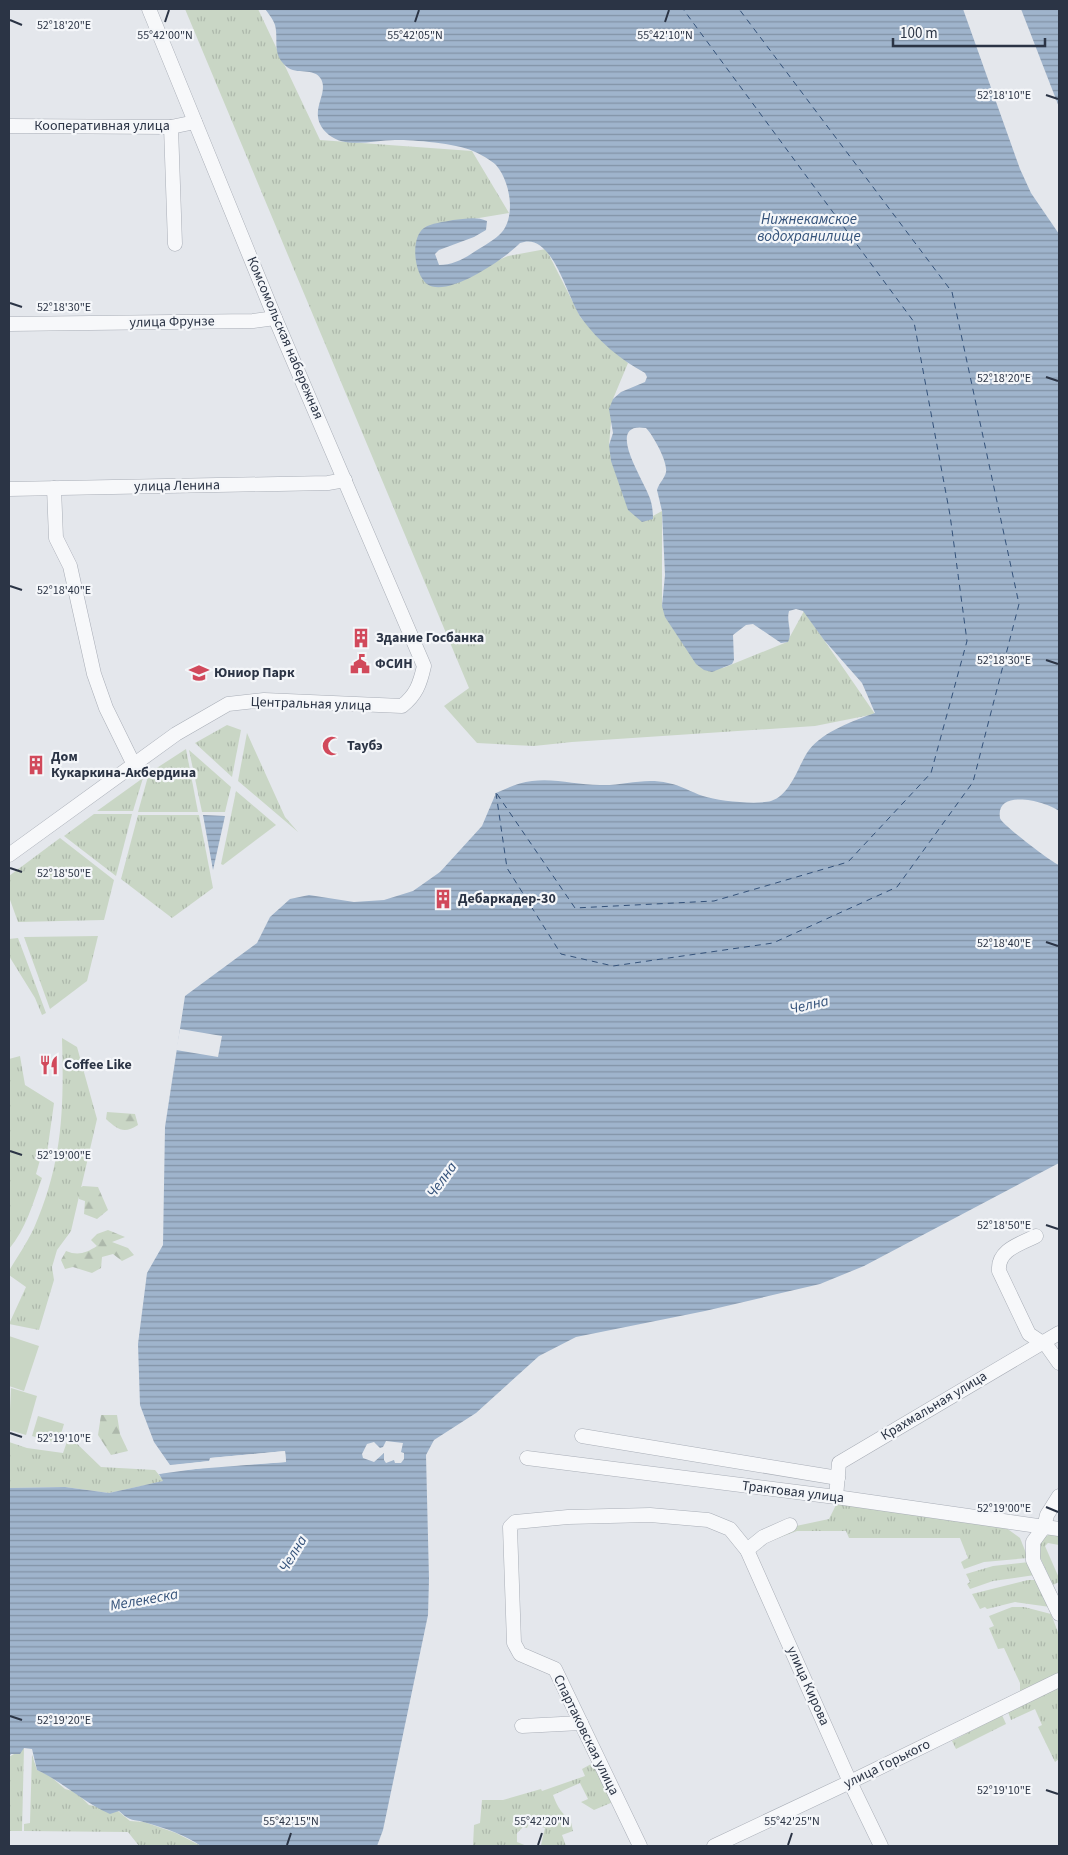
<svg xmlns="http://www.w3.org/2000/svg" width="1068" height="1855" viewBox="0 0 1068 1855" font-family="'Source Sans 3',sans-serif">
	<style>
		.grass { fill: url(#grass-tufts) }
		.forest { fill: url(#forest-firs) }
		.pitch { fill: #c9d6c5 }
		.water { fill: url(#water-rules); fill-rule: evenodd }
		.pier { fill: #e4e7ec }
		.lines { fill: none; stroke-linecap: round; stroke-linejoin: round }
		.ferry { stroke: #34527a; stroke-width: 1; stroke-dasharray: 6 5; stroke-linecap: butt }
		.minor-casing { stroke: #a9aeb7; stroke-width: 15 }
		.minor { stroke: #f7f8fa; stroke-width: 14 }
		.ticks { fill: none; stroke: #2b3445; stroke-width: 2 }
		.labels { text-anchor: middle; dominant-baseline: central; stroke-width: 4.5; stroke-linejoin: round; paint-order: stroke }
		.street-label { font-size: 14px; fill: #2b3445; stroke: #f4f6f9 }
		.poi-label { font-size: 14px; font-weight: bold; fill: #2b3445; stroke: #f4f6f9; text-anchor: start }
		.water-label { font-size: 15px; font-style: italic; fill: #34527a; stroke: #f4f6f9 }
		.ticks-label { font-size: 12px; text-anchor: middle; fill: #2b3445; stroke: #f4f6f9; stroke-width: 4.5; stroke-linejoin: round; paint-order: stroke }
	</style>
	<defs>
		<pattern id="grass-tufts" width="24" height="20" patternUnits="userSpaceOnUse" patternTransform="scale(1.25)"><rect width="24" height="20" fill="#c9d6c5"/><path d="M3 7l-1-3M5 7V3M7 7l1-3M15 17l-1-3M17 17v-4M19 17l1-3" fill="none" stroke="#adb8ab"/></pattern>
		<pattern id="forest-firs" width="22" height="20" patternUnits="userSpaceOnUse" patternTransform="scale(1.25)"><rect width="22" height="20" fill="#c9d6c5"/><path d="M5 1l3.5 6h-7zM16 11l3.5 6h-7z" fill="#adb8ab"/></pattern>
		<pattern id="water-rules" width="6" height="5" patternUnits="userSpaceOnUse" patternTransform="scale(1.25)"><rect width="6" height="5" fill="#9fb4cc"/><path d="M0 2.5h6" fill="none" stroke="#8293a7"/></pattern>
	</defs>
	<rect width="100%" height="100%" fill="#e4e7ec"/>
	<g class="grass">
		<polygon points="185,9 258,9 320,140 472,151 509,213 425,227 436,287 508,256 546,249 581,318 628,363 613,399 609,445 642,522 662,511 662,606 723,668 787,642 804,611 875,714 815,726 572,742 534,746 477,743 444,706 469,688"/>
		<polygon points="227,725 241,730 232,777 195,743"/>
		<polygon points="247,733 285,817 298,832 238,781"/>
		<polygon points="186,749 198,812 138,812 149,773"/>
		<polygon points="189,750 231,787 225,812 202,812"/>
		<polygon points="143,778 133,811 97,811"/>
		<polygon points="236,791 276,825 223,865 221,864"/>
		<polygon points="94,814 132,814 116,876 64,836"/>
		<polygon points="138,815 199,815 213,888 172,918 121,879"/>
		<polygon points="60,838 114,880 104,920 18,922 9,897 9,876"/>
		<polygon points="98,936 87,981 50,1009 24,937"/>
		<polygon points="18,938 46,1013 42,1015 35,998 9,956 9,939"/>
		<path d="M62,1038L77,1047L97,1119L71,1231L57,1250L52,1267L54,1280L39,1330L9,1324L26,1287L9,1275V1271C17,1257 27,1243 34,1228C63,1162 64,1108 62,1038Z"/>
		<path d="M20,1056L25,1085L54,1103L47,1153H42L36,1174L42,1178C33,1203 26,1229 9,1249V1059Z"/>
		<polygon points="69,1436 101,1467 155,1470 164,1481 109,1493 65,1487 9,1488 9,1442 27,1448 63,1453"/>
		<polygon points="837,1503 1002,1525 1020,1538 1028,1558 984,1562 964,1569 961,1562 968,1558 960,1538 849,1538 846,1531 797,1531 760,1545 796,1526 829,1519"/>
		<polygon points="1051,1533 1059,1534 1059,1545 1048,1543 1045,1546 1059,1578 1059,1582 1053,1585 1040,1557 1041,1540"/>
		<polygon points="1029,1562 1035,1575 993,1581 970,1589 967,1584 970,1582 966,1574 993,1566"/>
		<polygon points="1028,1580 1038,1580 1050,1607 1015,1602 987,1609 985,1607 980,1609 972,1594"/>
		<polygon points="1012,1607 1024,1607 1051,1614 1059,1635 1059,1677 1004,1702 1002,1700 1020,1692 1020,1683 1004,1648 998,1649 989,1628 994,1626 989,1616"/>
		<polygon points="1059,1687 1059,1759 1055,1762 1038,1727 1042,1725 1035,1709 1011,1720 1008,1712"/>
		<polygon points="1002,1715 1006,1724 956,1749 952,1741"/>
		<polygon points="24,1748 22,1831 9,1831 9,1757"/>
		<polygon points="32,1755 37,1770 50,1776 65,1789 76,1792 89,1805 118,1811 130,1821 144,1822 176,1833 201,1846 139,1846 128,1832 24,1831 24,1824 30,1823"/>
		<path d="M593,1763L613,1802L594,1810L581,1802L588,1799L580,1783L553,1795C555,1800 557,1806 561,1811C568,1820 570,1814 573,1831L562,1835L566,1846L541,1845L545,1828L529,1823L527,1828L523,1827L517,1833V1842L527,1846H473L474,1825L480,1823L482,1800H503L541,1789L542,1791L585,1776L582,1769Z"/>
	</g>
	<g class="forest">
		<path d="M107,1112L135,1114L138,1125C124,1134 118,1130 106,1119Z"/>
		<polygon points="83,1186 98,1187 108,1210 97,1219 84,1214 85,1201 79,1199 78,1189"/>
		<path d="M108,1230L125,1237L112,1242L128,1248L134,1255L122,1261L113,1254L102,1257L101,1268L92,1273L73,1267L65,1269L61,1260L66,1251C78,1256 86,1253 97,1246L91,1240L97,1234Z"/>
		<polygon points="101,1415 117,1415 120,1434 128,1451 111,1455 98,1435"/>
	</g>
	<g class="pitch">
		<polygon points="9,1336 39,1346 24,1391 9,1386"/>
		<polygon points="11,1388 37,1396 26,1435 9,1430"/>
		<polygon points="38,1416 64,1424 58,1444 32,1436"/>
	</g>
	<g class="water">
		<path d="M265,9H963L1020,169L1031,193L1059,234V811C1046,801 995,788 1000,818C1000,823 1052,863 1059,865V1163L864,1266L820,1284L705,1311L576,1337L539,1356L476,1413L434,1440L426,1455L429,1579L428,1615L383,1830L377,1846H201C185,1835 165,1828 147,1823C132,1818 132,1823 119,1811L110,1814C83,1802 63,1782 37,1770L32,1749L24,1748L20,1754H11L9,1757V1488L65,1487L109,1493L163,1481L159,1474L171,1471L286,1462L285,1451L210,1458V1461L170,1465L154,1442L140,1405L138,1344L147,1273L163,1245L165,1127L185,996L257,943L270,917L290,899L309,895L354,902L384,900L413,891L440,872L482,826L496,793C508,788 519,782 532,781C555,778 577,785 600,785C624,786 644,777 668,783C680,785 691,792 703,796C718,801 756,805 771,801C792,794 798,765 809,750C824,731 853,721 875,713L862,683L824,640L803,611L796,609L789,611C786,622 793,632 788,642L781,643L753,624L746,625L733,635L734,660L732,664L712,672L704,670L696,664L665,617L662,606L665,575L662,511L657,490C659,483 665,478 666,472C668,462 653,435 646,428C604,421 643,479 649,496C652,503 653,511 653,519L642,522L628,510L611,461L609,445L613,433L609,409L613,399L621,392L645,382L647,377L645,373C621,360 598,341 582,319C567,299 553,230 520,243C506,258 447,299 427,284C414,274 410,238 424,228C431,223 444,222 453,220C464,219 476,216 487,221L486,230L474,237L439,250L435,254L439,265C452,265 464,259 474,252C483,246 495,240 502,232C516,215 510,181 496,165C491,160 480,154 473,151C455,143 415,140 395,140C373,140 347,149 329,135C304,114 330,95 321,79C314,67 296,75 287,67C271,54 279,40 275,25C273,19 268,13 265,9ZM386,1441L403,1443L401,1452L404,1453V1459L401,1463H395L394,1460L386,1463L384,1460V1453L374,1462L363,1458L362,1454L367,1444L374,1442L380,1448L383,1447Z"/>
		<polygon points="1021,9 1059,9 1059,107"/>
		<polygon points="203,815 225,816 213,870"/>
	</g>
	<g class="pier">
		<polygon points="180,1029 222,1036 218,1057 176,1050"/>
		<polygon points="285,1451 286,1462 210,1467 159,1474 157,1472 210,1465 284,1460 283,1454 212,1460 210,1463 170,1468 167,1466 209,1461 210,1458"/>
	</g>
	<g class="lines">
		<g class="ferry">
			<polyline points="496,793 507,868 561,954 613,966 773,943 897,887 973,782 1019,604 952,292 739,9"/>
			<polyline points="497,794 575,908 714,901 848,862 931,773 967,641 950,515 914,322 683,9"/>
		</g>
		<defs>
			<g id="minor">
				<polyline points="9,126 171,127 195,122"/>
				<polyline points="171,127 175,244"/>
				<polyline points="9,324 253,321 275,318"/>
				<polyline points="54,488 56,538 70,566 94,674 106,708 134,765"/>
				<polyline points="9,489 328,483 345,480"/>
				<path d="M9,855L176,734L228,704L264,700L402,706C416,695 420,684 424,666L275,318L149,9"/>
				<path d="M1036,1236C1020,1244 997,1250 999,1271L1029,1334L1047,1346L1059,1363"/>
				<polyline points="582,1436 838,1478"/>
				<polyline points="527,1458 836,1497 1059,1529"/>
				<polyline points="1059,1496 1047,1515 1044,1527 1033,1542 1033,1560 1059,1614"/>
				<polyline points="836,1497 839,1463 1059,1333"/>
				<polyline points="747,1550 763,1537 790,1525"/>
				<polyline points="522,1726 581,1723"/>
				<polyline points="640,1846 555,1669 520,1654 514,1643 510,1527 515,1522 568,1517 650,1515 708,1520 730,1529 747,1550 850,1782 881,1846"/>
				<polyline points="714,1846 850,1782 1059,1680"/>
			</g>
		</defs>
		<use href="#minor" class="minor-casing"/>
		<use href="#minor" class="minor"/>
	</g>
	<path class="ticks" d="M10,20L22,25M165,22L169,10M415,22L419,10M665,22L669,10M1046,95L1058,99M10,303L22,307M1046,377L1058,381M10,586L22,590M1046,660L1058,664M10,868L22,872M1046,942L1058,946M10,1151L22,1155M1046,1225L1058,1229M10,1433L22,1437M1046,1507L1058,1512M10,1716L22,1720M1046,1790L1058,1794M287,1845L291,1833M538,1845L542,1833M788,1845L792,1833"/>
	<defs>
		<symbol id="building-bare" viewBox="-9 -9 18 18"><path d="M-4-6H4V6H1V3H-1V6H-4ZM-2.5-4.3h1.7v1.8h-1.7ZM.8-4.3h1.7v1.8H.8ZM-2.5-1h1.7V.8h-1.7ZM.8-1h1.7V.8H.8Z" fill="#d1495b" stroke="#f4f6f9" stroke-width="2.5" paint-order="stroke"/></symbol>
		<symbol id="civic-bare" viewBox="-9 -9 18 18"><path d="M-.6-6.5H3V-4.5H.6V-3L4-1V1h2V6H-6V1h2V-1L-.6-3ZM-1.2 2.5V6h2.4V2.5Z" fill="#d1495b" stroke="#f4f6f9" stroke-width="2.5" paint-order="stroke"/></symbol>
		<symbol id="school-bare" viewBox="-9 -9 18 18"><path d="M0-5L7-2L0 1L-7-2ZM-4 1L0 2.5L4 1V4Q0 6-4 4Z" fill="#d1495b" stroke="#f4f6f9" stroke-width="2.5" paint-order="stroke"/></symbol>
		<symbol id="mosque-bare" viewBox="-9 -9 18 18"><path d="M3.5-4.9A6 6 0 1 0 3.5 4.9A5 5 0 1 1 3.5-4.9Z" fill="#d1495b" stroke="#f4f6f9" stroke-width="2.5" paint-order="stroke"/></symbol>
		<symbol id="restaurant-bare" viewBox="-9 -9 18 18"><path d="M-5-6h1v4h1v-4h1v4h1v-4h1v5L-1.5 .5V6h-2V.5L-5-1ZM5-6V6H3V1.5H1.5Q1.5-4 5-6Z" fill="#d1495b" stroke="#f4f6f9" stroke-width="2.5" paint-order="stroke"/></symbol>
	</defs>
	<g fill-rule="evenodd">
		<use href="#building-bare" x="347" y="624" width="28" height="28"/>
		<use href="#civic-bare" x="346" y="650" width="28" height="28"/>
		<use href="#school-bare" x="185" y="659" width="28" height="28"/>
		<use href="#mosque-bare" x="318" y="732" width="28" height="28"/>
		<use href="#building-bare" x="22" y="751" width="28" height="28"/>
		<use href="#building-bare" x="429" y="885" width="28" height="28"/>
		<use href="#restaurant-bare" x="35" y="1051" width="28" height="28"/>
	</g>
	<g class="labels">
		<g class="street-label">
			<text x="102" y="126">Кооперативная улица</text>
			<text transform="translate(172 322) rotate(-1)">улица Фрунзе</text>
			<text transform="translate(285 338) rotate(67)">Комсомольская набережная</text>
			<text transform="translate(177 486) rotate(-1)">улица Ленина</text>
			<text transform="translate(311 704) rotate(2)">Центральная улица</text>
			<text transform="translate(934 1406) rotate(-31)">Крахмальная улица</text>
			<text transform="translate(793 1492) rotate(7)">Трактовая улица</text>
			<text transform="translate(808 1686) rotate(66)">улица Кирова</text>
			<text transform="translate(586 1735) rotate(64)">Спартаковская улица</text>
			<text transform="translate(887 1764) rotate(-26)">улица Горького</text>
		</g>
		<g class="poi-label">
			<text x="376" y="638">Здание Госбанка</text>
			<text x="375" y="664">ФСИН</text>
			<text x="214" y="673">Юниор Парк</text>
			<text x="347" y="746">Таубэ</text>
			<text x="51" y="757">Дом<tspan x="51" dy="16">Кукаркина-Акбердина</tspan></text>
			<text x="458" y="899">Дебаркадер-30</text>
			<text x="64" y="1065">Coffee Like</text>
		</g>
		<g class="water-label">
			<text x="809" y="219">Нижнекамское<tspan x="809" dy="17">водохранилище</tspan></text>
			<text transform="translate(809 1005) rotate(-13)">Челна</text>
			<text transform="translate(442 1180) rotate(-54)">Челна</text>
			<text transform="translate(293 1554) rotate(-59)">Челна</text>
			<text transform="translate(144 1600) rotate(-10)">Мелекеска</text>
		</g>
	</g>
	<g class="ticks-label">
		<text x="64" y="29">52°18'20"E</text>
		<text x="165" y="39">55°42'00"N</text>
		<text x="415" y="39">55°42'05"N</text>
		<text x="665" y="39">55°42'10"N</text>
		<text x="1004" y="99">52°18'10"E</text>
		<text x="64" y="311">52°18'30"E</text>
		<text x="1004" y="382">52°18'20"E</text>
		<text x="64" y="594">52°18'40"E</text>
		<text x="1004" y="664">52°18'30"E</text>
		<text x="64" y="877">52°18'50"E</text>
		<text x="1004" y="947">52°18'40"E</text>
		<text x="64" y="1159">52°19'00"E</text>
		<text x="1004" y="1229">52°18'50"E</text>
		<text x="64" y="1442">52°19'10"E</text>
		<text x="1004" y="1512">52°19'00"E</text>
		<text x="64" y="1724">52°19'20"E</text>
		<text x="1004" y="1794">52°19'10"E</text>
		<text x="291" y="1825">55°42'15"N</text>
		<text x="542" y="1825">55°42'20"N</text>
		<text x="792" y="1825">55°42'25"N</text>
	</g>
	<rect width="1068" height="1855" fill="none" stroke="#2b3445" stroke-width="20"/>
	<path d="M893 38v8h152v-8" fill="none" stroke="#2b3445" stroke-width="2.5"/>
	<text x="900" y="38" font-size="15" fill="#2b3445" stroke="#f4f6f9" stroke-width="4" paint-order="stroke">100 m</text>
</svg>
